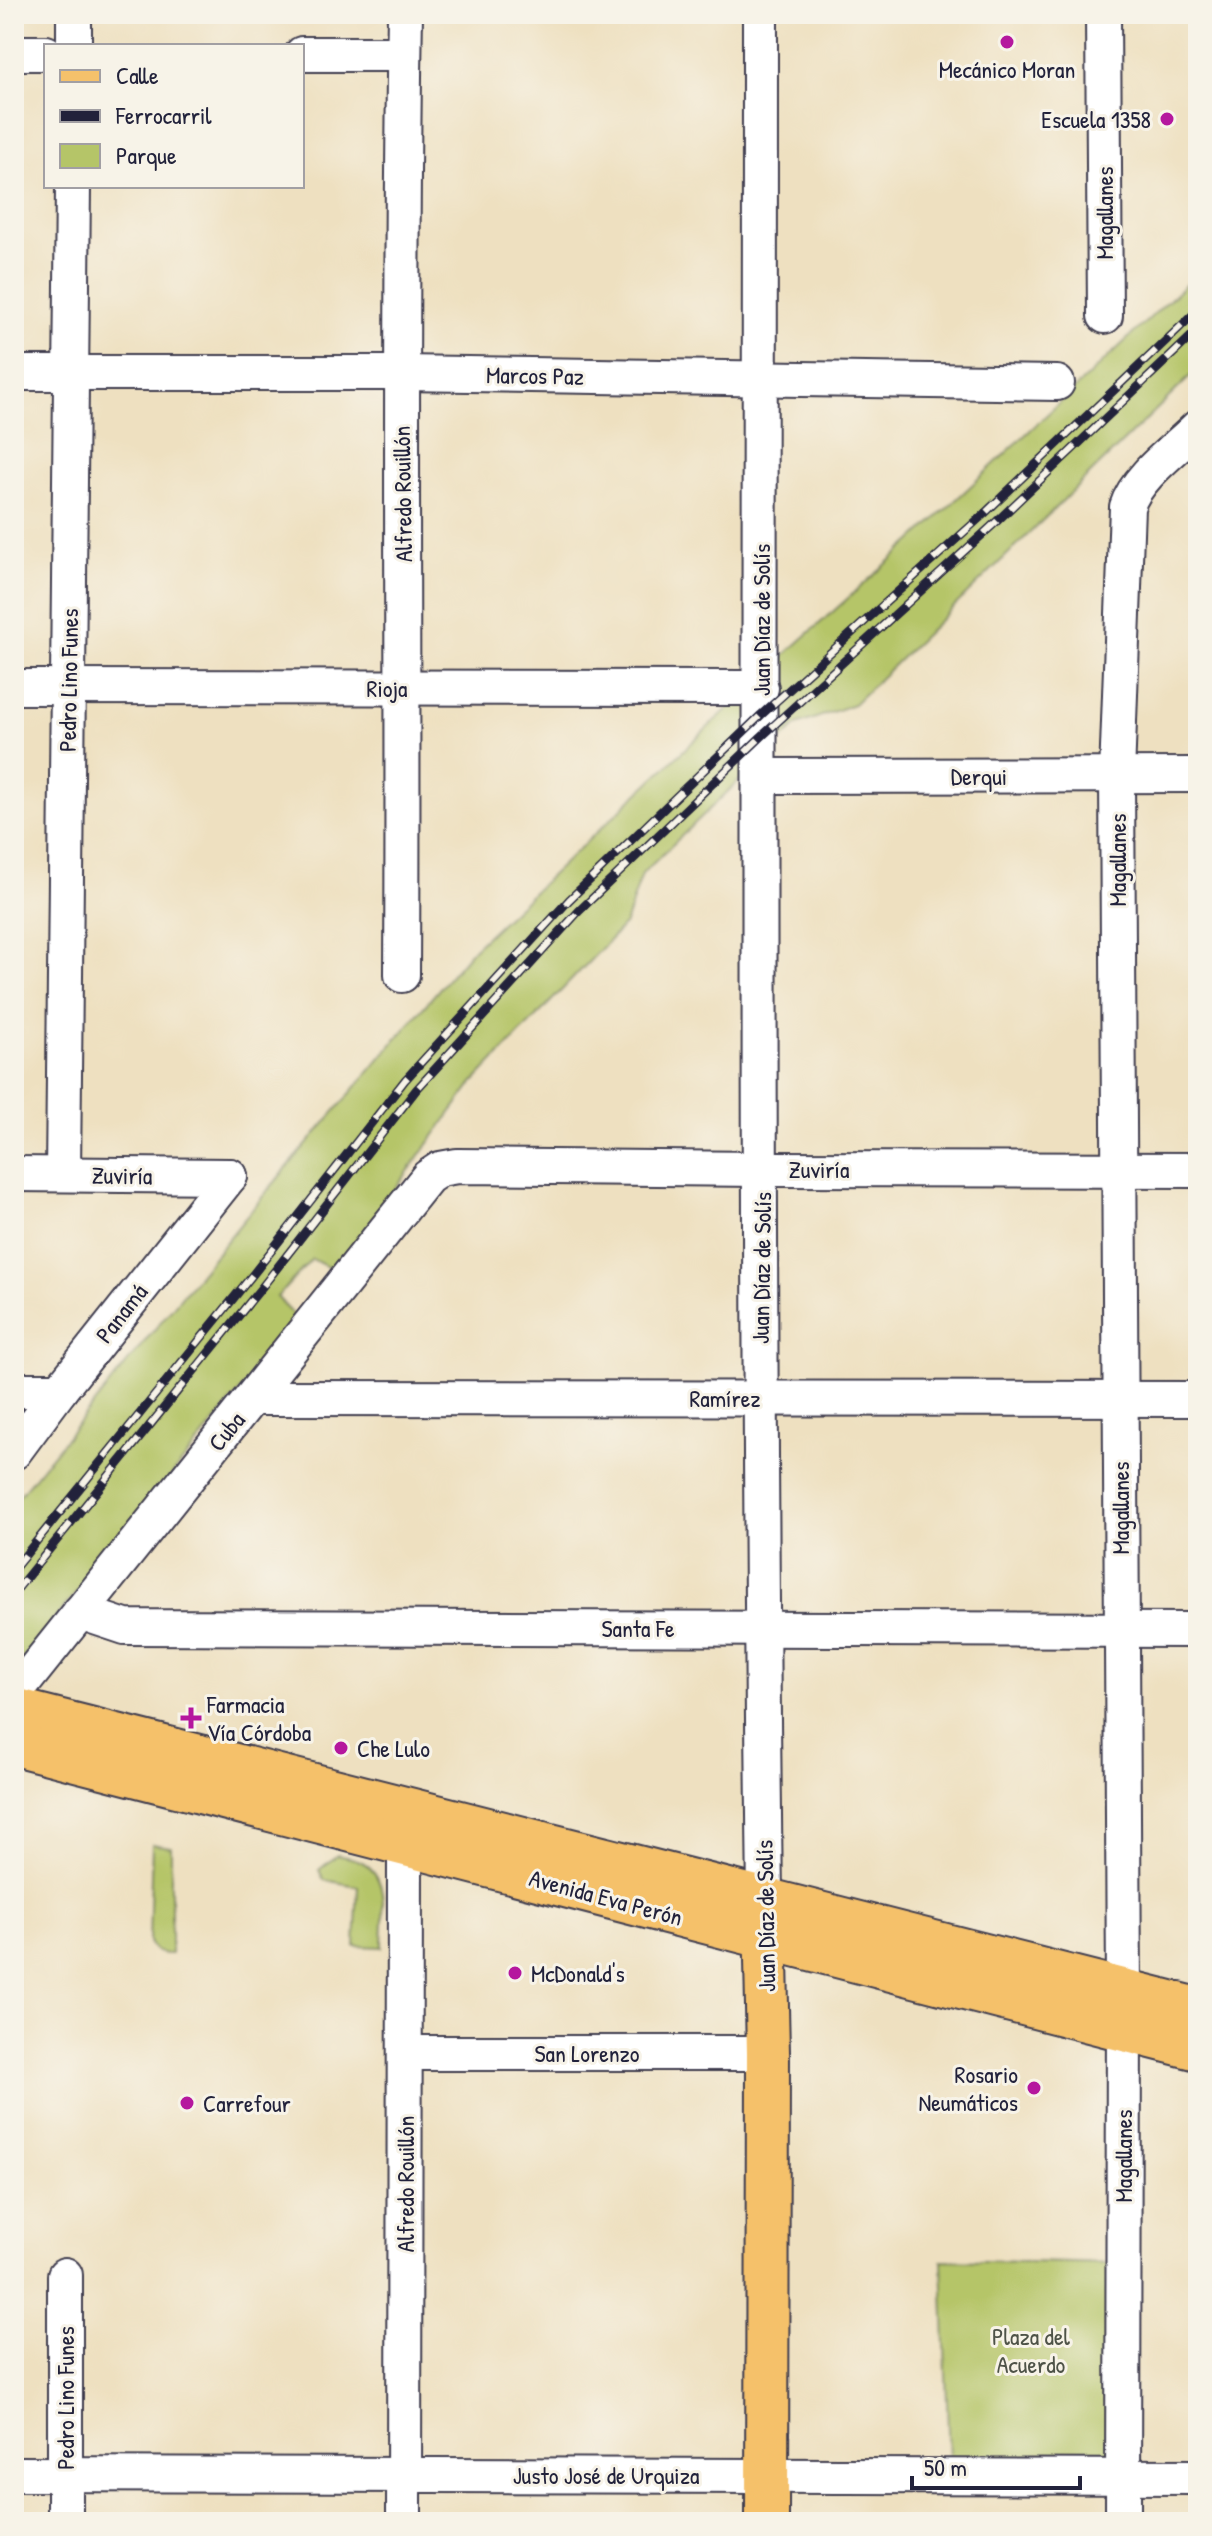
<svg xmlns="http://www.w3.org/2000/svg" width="1212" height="2536" viewBox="0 0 1212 2536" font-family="'Patrick Hand',sans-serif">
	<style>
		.green { fill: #b5c568; stroke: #6c7452; stroke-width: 2 }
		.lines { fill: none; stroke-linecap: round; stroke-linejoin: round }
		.minor-casing { stroke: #413e4f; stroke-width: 38 }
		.major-casing { stroke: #413e4f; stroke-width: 46 }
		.minor { stroke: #fff; stroke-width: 34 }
		.major { stroke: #f5c16b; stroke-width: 42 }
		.rail-casing { stroke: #22223b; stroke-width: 9 }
		.rail { stroke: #f7f3e8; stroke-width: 6; stroke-dasharray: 18; stroke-linecap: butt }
		.poi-dot { fill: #b5179e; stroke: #f7f3e8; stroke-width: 3 }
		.labels { text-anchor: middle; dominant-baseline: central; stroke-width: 6; stroke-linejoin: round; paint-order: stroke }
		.poi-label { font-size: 24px; fill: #22223b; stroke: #f7f3e8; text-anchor: start }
		.street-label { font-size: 24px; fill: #22223b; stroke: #f7f3e8 }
		.park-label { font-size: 24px; fill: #4e5348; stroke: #f7f3e8 }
	</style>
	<rect width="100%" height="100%" fill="#f7f3e8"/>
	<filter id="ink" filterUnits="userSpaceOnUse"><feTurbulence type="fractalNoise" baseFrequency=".0125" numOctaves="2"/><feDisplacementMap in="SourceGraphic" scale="16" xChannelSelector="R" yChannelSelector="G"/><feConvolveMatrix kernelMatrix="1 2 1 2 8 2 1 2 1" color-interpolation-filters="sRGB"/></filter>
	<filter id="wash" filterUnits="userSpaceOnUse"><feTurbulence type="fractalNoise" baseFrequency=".006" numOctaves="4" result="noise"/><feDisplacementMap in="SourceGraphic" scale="32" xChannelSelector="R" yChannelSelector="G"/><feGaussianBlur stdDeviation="1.8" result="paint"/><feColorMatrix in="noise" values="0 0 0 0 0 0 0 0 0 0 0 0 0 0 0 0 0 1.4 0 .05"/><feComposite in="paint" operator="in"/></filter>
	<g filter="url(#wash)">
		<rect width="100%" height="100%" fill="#eee0c0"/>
		<g class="green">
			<polygon points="1198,273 1198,369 854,704 797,725 642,874 625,924 473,1083 335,1271 312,1259 277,1297 298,1320 14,1669 14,1502 264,1195 473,949 790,650 911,542"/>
			<path d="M152,1844L171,1847V1954C160,1954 154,1953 149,1942Z"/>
			<path d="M337,1855C345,1857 355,1858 362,1862C391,1877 382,1920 382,1947L355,1946L358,1886L324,1880L319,1870Z"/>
			<polygon points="942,2260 1117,2264 1111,2456 949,2459"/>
		</g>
	</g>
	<g filter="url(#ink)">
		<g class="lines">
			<defs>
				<g id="minor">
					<path d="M760,14C760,642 757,1271 765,1899"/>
					<polyline points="1103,14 1105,316"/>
					<polyline points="74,46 74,14"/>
					<polyline points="14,53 46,53"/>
					<polyline points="302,54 404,54"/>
					<polyline points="14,373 401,373 1057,383"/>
					<polyline points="14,687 761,688"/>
					<polyline points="761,776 1198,775"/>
					<path d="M402,975C404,655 399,334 405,14"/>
					<polyline points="14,1174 230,1176"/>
					<polyline points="63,1174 73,186"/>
					<polyline points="14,1390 60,1390"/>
					<polyline points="253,1398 1198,1399"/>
					<polyline points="14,1452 60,1390 230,1176"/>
					<polyline points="80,1612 125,1627 1198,1630"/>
					<polyline points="14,1695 428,1177 440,1169 457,1166 762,1169 1198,1170"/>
					<polyline points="406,2053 768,2053"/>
					<polyline points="14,2474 1198,2477"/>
					<polyline points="65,2522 65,2275"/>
					<polyline points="404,2522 405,1845"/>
					<path d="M1123,2522L1124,1990L1117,775L1127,507C1136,477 1176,449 1198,427"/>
				</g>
				<g id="major">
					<polyline points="14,1709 1198,2009"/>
					<polyline points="14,1744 1198,2049"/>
					<polyline points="765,1912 768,2053 767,2522"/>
				</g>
			</defs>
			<use href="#minor" class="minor-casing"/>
			<use href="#major" class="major-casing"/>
			<use href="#minor" class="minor"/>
			<use href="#major" class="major"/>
			<defs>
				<g id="rail">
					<polyline points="14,1569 254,1273 405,1080 569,900 761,715 984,514 1198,310"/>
					<polyline points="14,1593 266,1282 416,1090 579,911 761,737 994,524 1198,330"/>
				</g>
			</defs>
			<use href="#rail" class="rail-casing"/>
			<use href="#rail" class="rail"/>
		</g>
	</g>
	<g class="poi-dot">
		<circle cx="1007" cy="42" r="8"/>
		<circle cx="1167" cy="119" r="8"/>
		<path d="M187 1706h8v8h8v8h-8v8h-8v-8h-8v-8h8z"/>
		<circle cx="341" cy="1748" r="8"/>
		<circle cx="515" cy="1973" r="8"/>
		<circle cx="1034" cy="2088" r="8"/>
		<circle cx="187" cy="2103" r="8"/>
	</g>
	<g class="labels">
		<g class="poi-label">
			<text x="1007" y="69" text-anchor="middle">Mecánico Moran</text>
			<text x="1151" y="119" text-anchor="end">Escuela 1358</text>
			<text x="207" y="1704">Farmacia<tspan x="207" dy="28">Vía Córdoba</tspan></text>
			<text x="357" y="1748">Che Lulo</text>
			<text x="531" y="1973">McDonald's</text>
			<text x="1018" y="2074" text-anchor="end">Rosario<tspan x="1018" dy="28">Neumáticos</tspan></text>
			<text x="203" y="2103">Carrefour</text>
		</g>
		<g class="street-label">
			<text transform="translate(1104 213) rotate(-90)">Magallanes</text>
			<text transform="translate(535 375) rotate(1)">Marcos Paz</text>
			<text transform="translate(402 494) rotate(-91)">Alfredo Rouillón</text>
			<text transform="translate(761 620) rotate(-90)">Juan Díaz de Solís</text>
			<text transform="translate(68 680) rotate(-89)">Pedro Lino Funes</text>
			<text x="387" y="688">Rioja</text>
			<text x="979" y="776">Derqui</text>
			<text transform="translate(1117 860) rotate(-90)">Magallanes</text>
			<text x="819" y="1169">Zuviría</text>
			<text transform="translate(122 1175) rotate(1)">Zuviría</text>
			<text transform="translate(761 1268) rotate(-89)">Juan Díaz de Solís</text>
			<text transform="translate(121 1313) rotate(-52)">Panamá</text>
			<text x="725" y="1398">Ramírez</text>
			<text transform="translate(226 1431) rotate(-51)">Cuba</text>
			<text transform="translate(1120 1508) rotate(-90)">Magallanes</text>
			<text x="638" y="1628">Santa Fe</text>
			<text transform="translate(606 1897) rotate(15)">Avenida Eva Perón</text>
			<text transform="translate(765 1916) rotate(-91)">Juan Díaz de Solís</text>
			<text x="587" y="2053">San Lorenzo</text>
			<text transform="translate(1123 2156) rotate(-90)">Magallanes</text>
			<text transform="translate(405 2184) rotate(-90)">Alfredo Rouillón</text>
			<text transform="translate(65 2398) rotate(-90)">Pedro Lino Funes</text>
			<text x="606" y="2475">Justo José de Urquiza</text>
		</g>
		<g class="park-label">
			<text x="1031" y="2336">Plaza del<tspan x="1031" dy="28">Acuerdo</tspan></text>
		</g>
	</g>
	<rect width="1212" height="2536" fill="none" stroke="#f7f3e8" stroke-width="48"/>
	<rect x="44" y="44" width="260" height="144" fill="#f7f3e8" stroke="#a29fa3" stroke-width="2"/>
	<rect x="60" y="70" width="40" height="12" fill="#f5c16b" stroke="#a29fa3" stroke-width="2"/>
	<text x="116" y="84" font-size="24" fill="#22223b">Calle</text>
	<rect x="60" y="110" width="40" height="12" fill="#22223b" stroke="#a29fa3" stroke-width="2"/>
	<text x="116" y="124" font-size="24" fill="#22223b">Ferrocarril</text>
	<rect x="60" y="144" width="40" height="24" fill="#b5c568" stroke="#a29fa3" stroke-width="2"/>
	<text x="116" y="164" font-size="24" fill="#22223b">Parque</text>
	<path d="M912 2476v12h168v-12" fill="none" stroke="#22223b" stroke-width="4"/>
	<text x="924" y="2476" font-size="24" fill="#22223b" stroke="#f7f3e8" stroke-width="6" paint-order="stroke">50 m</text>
</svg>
